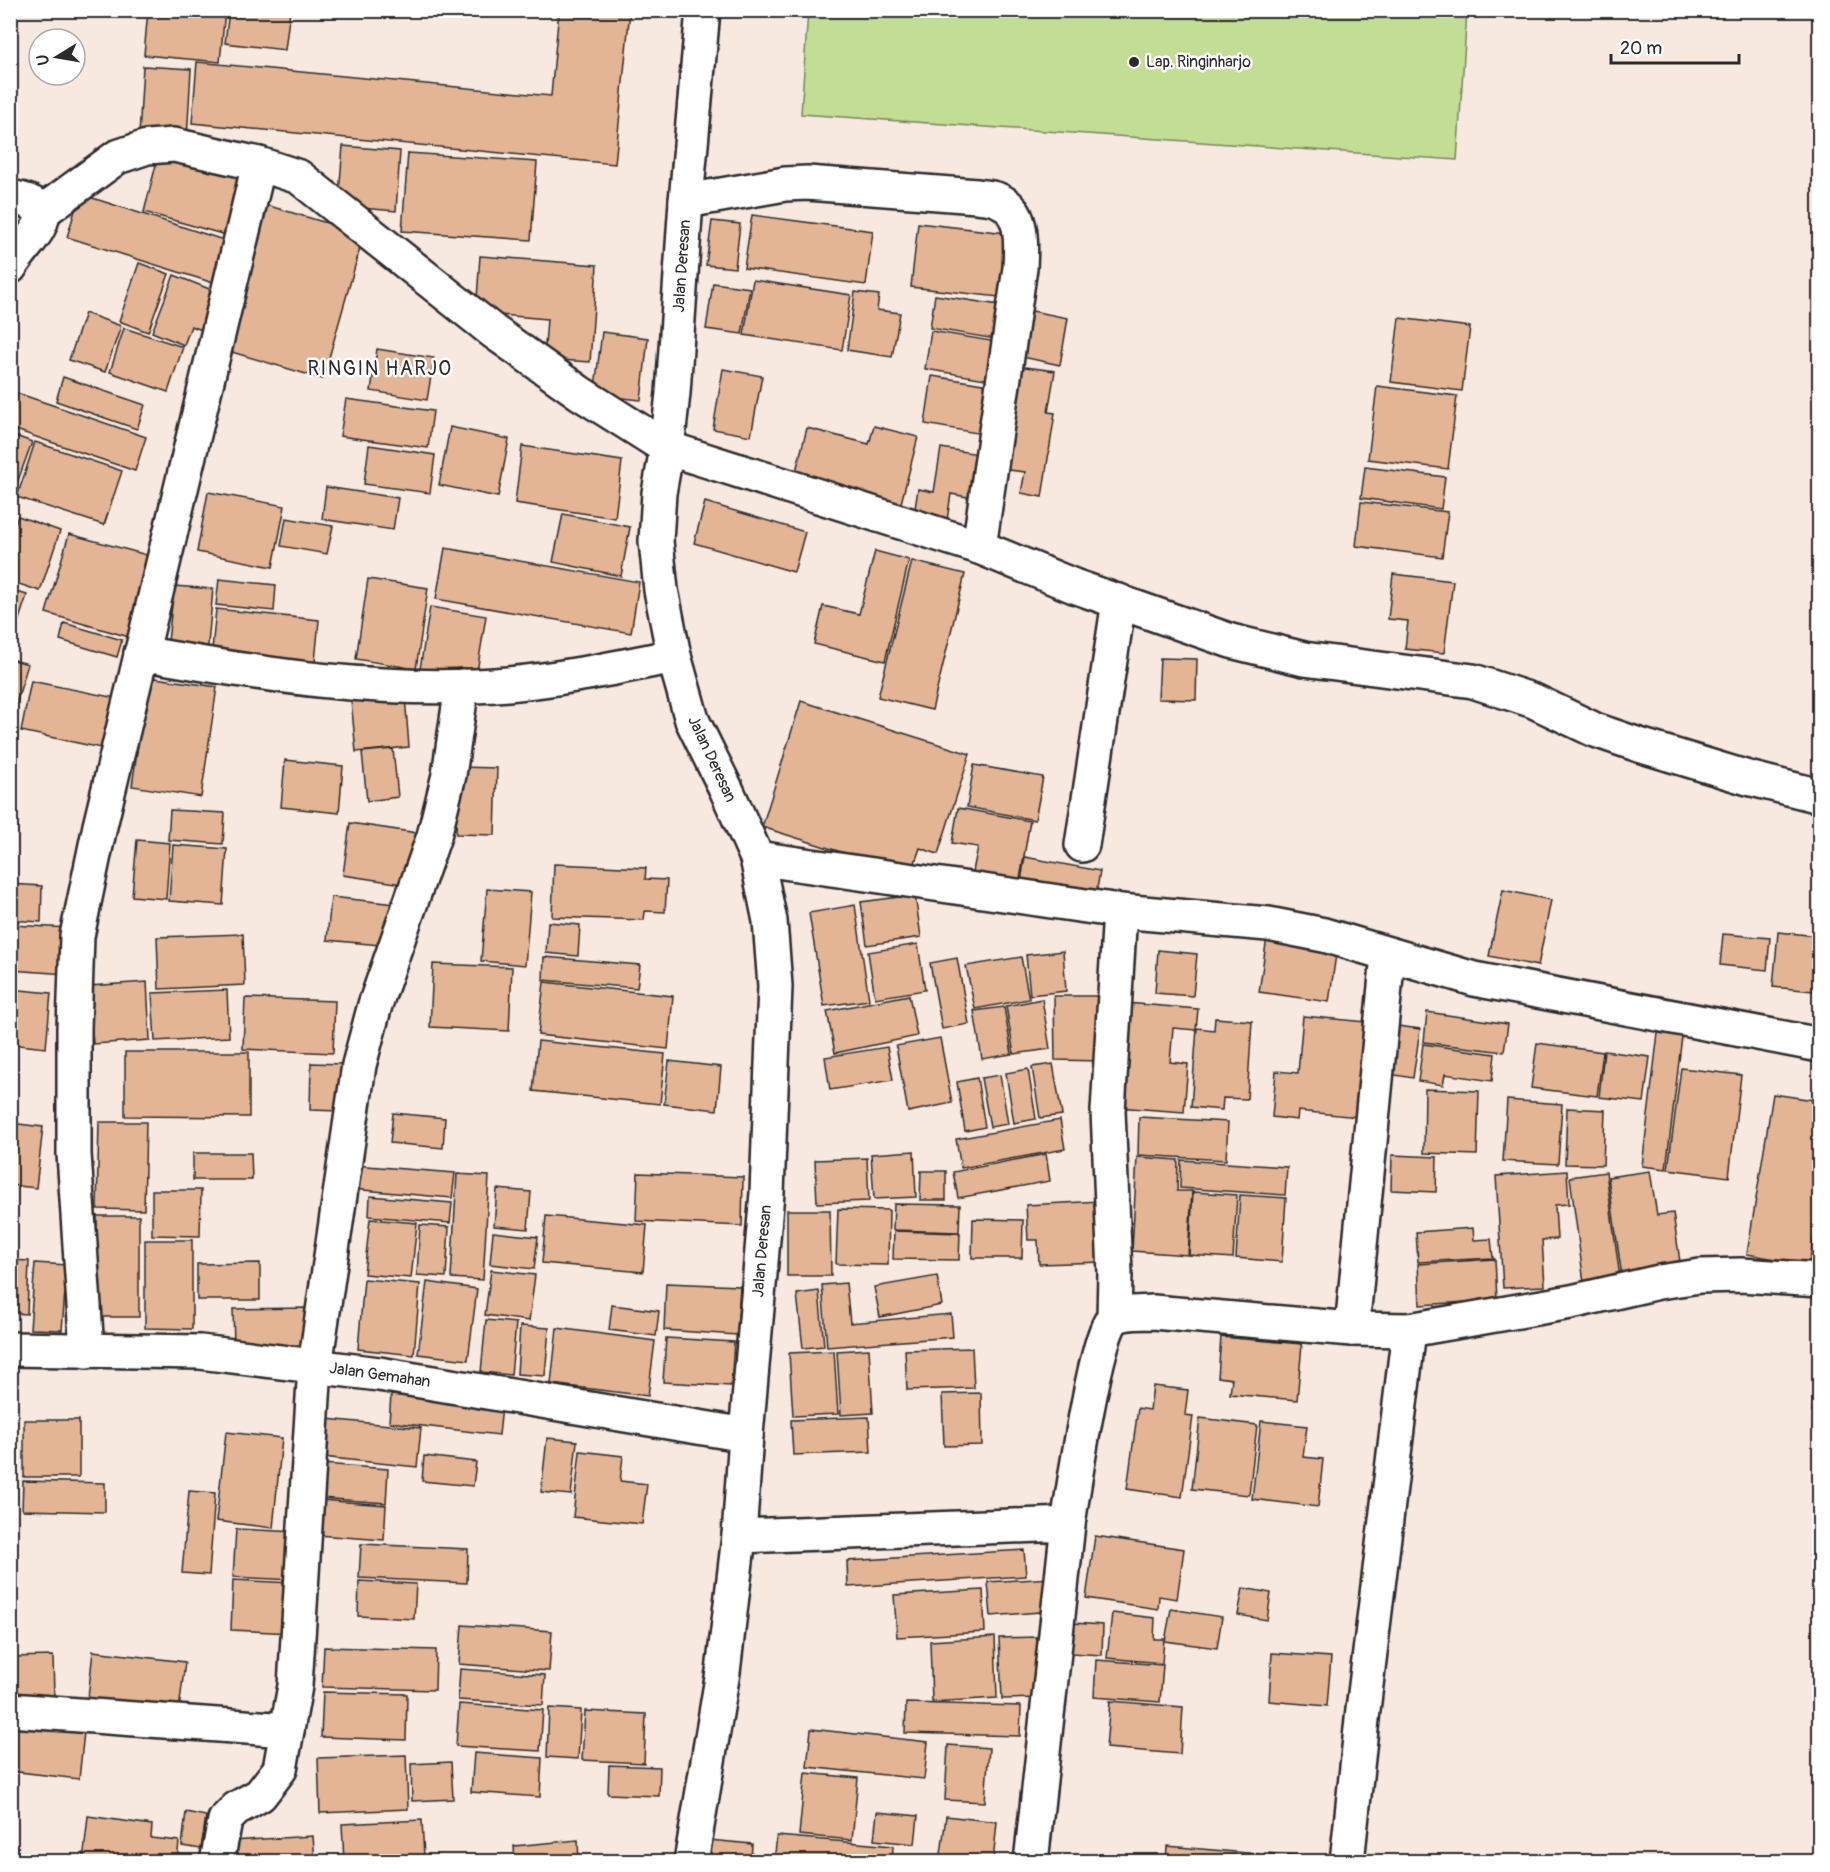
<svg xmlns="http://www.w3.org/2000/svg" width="1830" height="1872" viewBox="0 0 1830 1872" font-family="Pangolin,sans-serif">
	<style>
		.green { fill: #c2dd94; stroke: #768460; stroke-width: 1.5 }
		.building { fill: #e3b594; stroke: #2b2b2b; stroke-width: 1.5 }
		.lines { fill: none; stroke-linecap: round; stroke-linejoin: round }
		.minor-casing { stroke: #2b2b2b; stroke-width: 38 }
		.minor { stroke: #fff; stroke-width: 33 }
		.poi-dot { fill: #2b2b2b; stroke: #fff; stroke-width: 2 }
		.labels { text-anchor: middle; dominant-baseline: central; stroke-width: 5; stroke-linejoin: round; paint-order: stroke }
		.poi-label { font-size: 16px; fill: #2b2b2b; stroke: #fff; text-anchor: start }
		.street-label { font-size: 16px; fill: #2b2b2b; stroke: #fff }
		.quarter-label { font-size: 20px; letter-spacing: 1.5px; fill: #2b2b2b; stroke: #fff }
	</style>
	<rect width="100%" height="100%" fill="#f7e9df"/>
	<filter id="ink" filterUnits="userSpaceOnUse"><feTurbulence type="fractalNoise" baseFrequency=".0167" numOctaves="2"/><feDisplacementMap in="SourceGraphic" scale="12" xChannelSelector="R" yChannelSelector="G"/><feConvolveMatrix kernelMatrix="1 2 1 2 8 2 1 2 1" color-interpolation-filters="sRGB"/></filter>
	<g filter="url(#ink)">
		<polygon class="green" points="808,11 1467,11 1457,160 801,114"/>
		<g class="building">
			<polygon points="148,10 225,10 220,62 144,55"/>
			<polygon points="229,10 290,10 285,50 225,43"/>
			<polygon points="559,10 630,10 615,164 192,123 197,62 551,96"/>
			<polygon points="143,66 191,69 187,139 139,136"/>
			<polygon points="343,146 400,151 396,211 338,206"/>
			<polygon points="160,149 250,173 233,237 144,212"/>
			<polygon points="408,153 537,162 531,240 402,231"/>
			<polygon points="80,194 233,243 220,285 67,237"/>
			<polygon points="266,205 364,234 323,379 225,350"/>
			<polygon points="752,215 873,231 866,285 744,268"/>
			<polygon points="712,221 740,224 735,268 706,265"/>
			<polygon points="918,223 1006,233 999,297 911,287"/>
			<polygon points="480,256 597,265 590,362 544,359 547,319 476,313"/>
			<polygon points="139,263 169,274 148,332 119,321"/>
			<polygon points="174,275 227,296 213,334 191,326 184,345 152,332"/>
			<polygon points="753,280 851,295 842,350 744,335"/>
			<polygon points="713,283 750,288 742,334 706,329"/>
			<polygon points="855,292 879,295 877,310 900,313 892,357 847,350"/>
			<polygon points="935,295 999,305 995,339 930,328"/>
			<polygon points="1027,310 1068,318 1060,365 1018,356"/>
			<polygon points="85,313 121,326 105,372 69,360"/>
			<polygon points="1399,318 1470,327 1462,391 1391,382"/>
			<polygon points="124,328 183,347 168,392 110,372"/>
			<polygon points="931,331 997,342 991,380 925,369"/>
			<polygon points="602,332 648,338 641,400 594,395"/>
			<polygon points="377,349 434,358 427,400 371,391"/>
			<polygon points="1018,366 1055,371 1048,412 1055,413 1042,497 1021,493 1025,472 1001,469"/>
			<polygon points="723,369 762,376 751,436 713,429"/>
			<polygon points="932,376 989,385 982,434 925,424"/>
			<polygon points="63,377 145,405 137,429 56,401"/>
			<polygon points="1377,386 1457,396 1448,469 1368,459"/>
			<polygon points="14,392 146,437 135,471 10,428 10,404"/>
			<polygon points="346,399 433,411 428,448 340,436"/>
			<polygon points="874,426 918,437 900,507 794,479 807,428 869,444"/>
			<polygon points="450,427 509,439 498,497 439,485"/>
			<polygon points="10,434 32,442 13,494 10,493"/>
			<polygon points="35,442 122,471 104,525 17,497"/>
			<polygon points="369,445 435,455 430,493 364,484"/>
			<polygon points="522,446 622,461 615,518 515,503"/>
			<polygon points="941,448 985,455 978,499 951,494 947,520 914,515 918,489 934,492"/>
			<polygon points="1365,467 1445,477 1441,509 1361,498"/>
			<polygon points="326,487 398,498 393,530 322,519"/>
			<polygon points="208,492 285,506 273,567 197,552"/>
			<polygon points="705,502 805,532 794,572 694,543"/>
			<polygon points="1361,502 1448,512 1442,557 1356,546"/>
			<polygon points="563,514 630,527 621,576 553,562"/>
			<polygon points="18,516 60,531 40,591 10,581 10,538"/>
			<polygon points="286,518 333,526 327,554 281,546"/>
			<polygon points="69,534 158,558 136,639 46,613"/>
			<polygon points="445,548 639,582 631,633 436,599"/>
			<polygon points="875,551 909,560 885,661 814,644 823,606 859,614"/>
			<polygon points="912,561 965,574 932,710 878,697"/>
			<polygon points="1393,574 1453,581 1444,653 1405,649 1408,621 1388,619"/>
			<polygon points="219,579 276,585 274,611 216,605"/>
			<polygon points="368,579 428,588 416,669 356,659"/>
			<polygon points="174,586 213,589 207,655 167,651"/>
			<polygon points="10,590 27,595 10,647"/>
			<polygon points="430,607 486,616 476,678 420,669"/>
			<polygon points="216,609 319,620 314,672 211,660"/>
			<polygon points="64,623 122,640 117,657 60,640"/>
			<polygon points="1160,658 1197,659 1196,700 1158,699"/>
			<polygon points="10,659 28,664 10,724"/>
			<polygon points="148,677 217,687 201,797 132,786"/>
			<polygon points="31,681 121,699 111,750 21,731"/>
			<polygon points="405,696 409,747 356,752 351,700"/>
			<polygon points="801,701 970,754 938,854 920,848 911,874 762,827"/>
			<polygon points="393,749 398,797 367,801 362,752"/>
			<polygon points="285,760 343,766 339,813 281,807"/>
			<polygon points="974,765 1043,777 1035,820 967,807"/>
			<polygon points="458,767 497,768 495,835 456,834"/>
			<polygon points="958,808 1030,821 1019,885 972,876 978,847 952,843"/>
			<polygon points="170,810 225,813 223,844 168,840"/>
			<polygon points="10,821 17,822 10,847"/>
			<polygon points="350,823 424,834 416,886 343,875"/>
			<polygon points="137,840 170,843 166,899 132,896"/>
			<polygon points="173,845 227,849 223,905 169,901"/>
			<polygon points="1025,857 1100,871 1095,901 1020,887"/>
			<polygon points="554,864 646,868 645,879 667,880 665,912 645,911 644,920 552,917"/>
			<polygon points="10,884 42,886 41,922 10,920"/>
			<polygon points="487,889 531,892 525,965 481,961"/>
			<polygon points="1503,890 1551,900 1538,966 1489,956"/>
			<polygon points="915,895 921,937 867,945 861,902"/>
			<polygon points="331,897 395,904 391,946 327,940"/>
			<polygon points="855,905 869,1000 824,1006 809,913"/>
			<polygon points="548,922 580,925 578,956 546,953"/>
			<polygon points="10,925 70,928 67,974 10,970"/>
			<polygon points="1778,932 1818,936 1813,991 1773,987"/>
			<polygon points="243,934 245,985 159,989 157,937"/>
			<polygon points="1723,934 1770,938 1767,970 1720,965"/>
			<polygon points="1267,937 1337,948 1329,1002 1259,992"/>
			<polygon points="918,944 925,990 875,998 868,952"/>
			<polygon points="1158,950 1197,954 1193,996 1155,993"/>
			<polygon points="1063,951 1066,991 1030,995 1026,955"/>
			<polygon points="544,957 640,965 637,988 543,980"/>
			<polygon points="1021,957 1029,999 975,1009 966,966"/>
			<polygon points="957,958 969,1024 942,1029 930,963"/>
			<polygon points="433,964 512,967 509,1031 430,1027"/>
			<polygon points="147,982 150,1040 93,1044 89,986"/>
			<polygon points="544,982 673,996 668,1049 538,1035"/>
			<polygon points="10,989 51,993 46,1048 10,1044"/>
			<polygon points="227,990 229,1037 155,1041 152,993"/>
			<polygon points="909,995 917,1036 835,1053 827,1011"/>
			<polygon points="1054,996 1102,996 1102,1061 1055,1060"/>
			<polygon points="245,998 335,1001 333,1053 243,1049"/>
			<polygon points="1042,999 1050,1049 1014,1054 1006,1006"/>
			<polygon points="1126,1003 1198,1009 1196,1030 1173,1028 1170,1062 1188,1064 1184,1112 1117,1107"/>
			<polygon points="1004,1007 1012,1054 982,1059 974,1011"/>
			<polygon points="1427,1012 1508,1024 1504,1052 1424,1042"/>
			<polygon points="1303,1016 1366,1022 1358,1117 1298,1111 1297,1120 1272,1117 1276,1071 1298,1073"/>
			<polygon points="1215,1018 1252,1021 1247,1099 1223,1098 1222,1110 1191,1107 1197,1028 1214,1030"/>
			<polygon points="1390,1025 1420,1029 1413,1078 1383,1073"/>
			<polygon points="1658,1033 1682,1036 1666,1169 1642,1166"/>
			<polygon points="940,1038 952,1103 908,1112 896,1046"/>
			<polygon points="538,1041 665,1054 660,1104 533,1091"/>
			<polygon points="1537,1043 1603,1052 1597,1096 1531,1088"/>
			<polygon points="1423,1044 1495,1054 1492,1081 1445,1074 1443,1085 1418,1081"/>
			<polygon points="887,1047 893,1080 830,1090 825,1057"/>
			<polygon points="1604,1051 1650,1057 1644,1102 1599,1097"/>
			<polygon points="125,1052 249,1052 249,1117 125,1116"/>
			<polygon points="669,1061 721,1067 717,1110 664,1104"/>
			<polygon points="311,1063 342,1064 340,1111 310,1110"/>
			<polygon points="1053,1064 1062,1115 1040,1118 1032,1067"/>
			<polygon points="1681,1068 1741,1075 1729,1177 1668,1169"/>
			<polygon points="1028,1069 1036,1119 1014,1123 1006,1073"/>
			<polygon points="1000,1075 1008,1124 990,1127 981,1078"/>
			<polygon points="977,1078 985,1127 965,1131 957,1082"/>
			<polygon points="1425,1089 1479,1091 1477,1155 1424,1153"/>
			<polygon points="1773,1094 1820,1101 1820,1200 1809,1265 1747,1254"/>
			<polygon points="1507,1100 1562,1104 1558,1164 1503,1161"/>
			<polygon points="1567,1108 1605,1110 1603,1165 1565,1164"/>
			<polygon points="393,1113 445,1118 443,1148 390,1143"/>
			<polygon points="1139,1117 1228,1122 1226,1160 1138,1155"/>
			<polygon points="1060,1120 1065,1149 961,1168 956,1139"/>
			<polygon points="99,1122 146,1122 144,1210 97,1209"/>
			<polygon points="10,1123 43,1127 36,1188 10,1185"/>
			<polygon points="914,1151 916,1197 874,1199 871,1154"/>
			<polygon points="193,1153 251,1153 252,1180 193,1180"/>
			<polygon points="1046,1154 1050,1181 958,1198 953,1172"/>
			<polygon points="1392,1155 1437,1157 1436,1192 1391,1190"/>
			<polygon points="1137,1157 1178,1160 1177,1191 1192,1191 1188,1255 1132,1251"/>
			<polygon points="867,1158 869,1201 817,1203 815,1160"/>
			<polygon points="1181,1160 1287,1167 1285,1195 1180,1188"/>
			<polygon points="354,1165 455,1173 452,1198 352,1189"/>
			<polygon points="921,1171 946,1171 946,1200 920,1200"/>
			<polygon points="1567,1171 1569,1204 1555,1205 1557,1239 1542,1240 1545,1286 1503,1288 1496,1176"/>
			<polygon points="1650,1171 1657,1215 1673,1213 1681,1269 1622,1277 1608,1177"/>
			<polygon points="1606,1172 1620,1278 1584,1283 1570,1177"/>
			<polygon points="638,1173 743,1177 742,1226 636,1221"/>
			<polygon points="457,1174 489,1176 483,1280 451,1278"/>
			<polygon points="497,1189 531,1192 528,1229 494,1226"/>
			<polygon points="152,1190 201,1190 200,1236 152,1235"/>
			<polygon points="1193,1192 1237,1195 1233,1258 1189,1255"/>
			<polygon points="1240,1195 1286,1198 1282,1262 1236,1258"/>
			<polygon points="370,1196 452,1203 450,1223 369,1216"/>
			<polygon points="1101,1201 1104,1262 1039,1264 1038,1240 1028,1240 1026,1205"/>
			<polygon points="894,1204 960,1205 959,1232 893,1230"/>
			<polygon points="838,1209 889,1210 888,1265 836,1264"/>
			<polygon points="787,1210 830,1210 831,1276 787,1276"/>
			<rect x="97" y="1216" width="42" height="101"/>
			<polygon points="546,1216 647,1225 643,1272 542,1263"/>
			<polygon points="370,1219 417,1223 411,1278 364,1274"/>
			<polygon points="973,1219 1023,1220 1022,1258 972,1258"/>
			<polygon points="420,1225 449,1227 446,1277 417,1275"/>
			<polygon points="1473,1228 1474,1240 1491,1239 1493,1258 1418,1262 1416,1232"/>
			<polygon points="894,1231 960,1233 959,1260 893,1259"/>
			<polygon points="493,1232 538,1237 534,1269 490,1264"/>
			<polygon points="145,1240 192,1240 192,1329 145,1328"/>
			<polygon points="1495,1259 1497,1300 1420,1305 1418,1264"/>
			<polygon points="10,1260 29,1261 27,1314 10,1313"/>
			<polygon points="35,1263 67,1265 62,1330 30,1329"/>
			<polygon points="260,1263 260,1300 197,1300 197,1264"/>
			<polygon points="491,1270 535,1275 529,1321 485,1315"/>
			<polygon points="937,1276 942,1305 880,1317 874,1287"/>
			<polygon points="364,1279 420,1284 414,1355 358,1349"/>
			<polygon points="427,1282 477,1289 468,1360 418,1354"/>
			<polygon points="666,1283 740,1286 737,1335 664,1330"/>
			<polygon points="846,1283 850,1323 951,1314 953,1337 827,1347 822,1285"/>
			<polygon points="819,1291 824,1346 803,1348 797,1294"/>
			<polygon points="612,1305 659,1311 656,1336 609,1330"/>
			<polygon points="312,1308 313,1345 234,1346 233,1309"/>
			<polygon points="486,1320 516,1323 511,1375 481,1372"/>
			<polygon points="520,1326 549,1328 545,1376 517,1374"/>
			<polygon points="557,1328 655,1341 648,1396 551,1384"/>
			<polygon points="1221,1337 1302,1344 1297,1400 1230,1394 1232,1379 1218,1377"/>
			<polygon points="666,1338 734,1342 731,1386 663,1382"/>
			<polygon points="972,1348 974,1388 907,1390 905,1350"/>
			<polygon points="869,1349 873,1413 841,1415 837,1351"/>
			<polygon points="834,1351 838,1414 793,1416 789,1353"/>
			<polygon points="1820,1351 1820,1413 1812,1412"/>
			<polygon points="1153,1386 1188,1390 1185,1415 1193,1416 1182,1497 1127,1489 1138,1408 1150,1410"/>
			<polygon points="981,1393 982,1445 944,1446 942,1394"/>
			<polygon points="391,1395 502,1407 499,1435 389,1422"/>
			<polygon points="869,1417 871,1452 793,1455 791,1420"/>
			<polygon points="1200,1418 1257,1425 1249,1495 1192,1489"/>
			<polygon points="326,1419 421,1428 417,1467 322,1457"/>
			<rect x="24" y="1420" width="55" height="57"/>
			<polygon points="1261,1421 1307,1426 1303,1457 1323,1459 1318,1507 1252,1499"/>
			<polygon points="226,1432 282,1438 273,1528 216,1521"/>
			<polygon points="547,1438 577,1441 571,1495 541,1492"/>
			<polygon points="580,1451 623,1456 620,1481 647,1484 642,1524 573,1517"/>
			<polygon points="424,1456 476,1462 473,1486 422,1481"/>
			<polygon points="322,1464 388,1469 386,1503 320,1498"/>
			<polygon points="23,1481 105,1483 105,1512 22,1510"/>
			<polygon points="189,1491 215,1493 209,1575 182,1573"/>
			<polygon points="320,1500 386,1505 384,1540 318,1535"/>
			<polygon points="236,1529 297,1532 295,1580 233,1577"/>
			<polygon points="1095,1536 1184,1549 1177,1599 1159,1596 1158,1609 1086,1598"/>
			<polygon points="361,1544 468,1549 467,1583 359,1578"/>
			<polygon points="1024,1550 1026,1576 848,1587 847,1561"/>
			<polygon points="1050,1578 1052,1611 991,1616 988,1582"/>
			<polygon points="233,1580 293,1583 291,1633 231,1630"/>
			<polygon points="359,1581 416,1584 414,1619 358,1616"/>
			<polygon points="1243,1588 1271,1593 1267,1620 1238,1615"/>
			<polygon points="983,1590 985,1632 897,1637 894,1595"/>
			<polygon points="1171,1609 1222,1617 1217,1648 1165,1641"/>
			<polygon points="1112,1613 1155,1618 1154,1639 1164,1639 1162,1663 1107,1658"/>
			<polygon points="1073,1623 1103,1625 1102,1655 1071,1653"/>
			<polygon points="462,1625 552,1631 549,1671 459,1664"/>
			<polygon points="995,1637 997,1698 932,1702 930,1641"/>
			<polygon points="1037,1637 1040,1698 1002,1699 999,1638"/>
			<polygon points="324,1647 436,1650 435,1690 322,1687"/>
			<polygon points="93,1651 185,1662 178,1718 87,1707"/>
			<polygon points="1272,1653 1331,1657 1327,1706 1269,1701"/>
			<polygon points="53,1656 54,1696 10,1696 10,1657"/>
			<polygon points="1096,1660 1163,1665 1160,1702 1094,1697"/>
			<polygon points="460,1669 545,1675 543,1705 458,1700"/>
			<polygon points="323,1692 407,1694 406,1740 321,1737"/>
			<polygon points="1110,1701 1183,1707 1180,1754 1106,1748"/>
			<polygon points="906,1703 1021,1706 1020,1736 905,1733"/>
			<polygon points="459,1704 543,1710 540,1751 456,1746"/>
			<polygon points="549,1708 581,1710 578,1759 547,1757"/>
			<polygon points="585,1711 646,1714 644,1763 582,1760"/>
			<polygon points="10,1723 84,1732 79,1779 10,1771"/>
			<polygon points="811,1729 928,1742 924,1779 807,1767"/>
			<polygon points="948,1745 989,1748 985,1802 945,1800"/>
			<polygon points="474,1753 542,1758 540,1797 471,1792"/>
			<polygon points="406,1755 408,1809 320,1813 318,1758"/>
			<polygon points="451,1762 453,1799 412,1801 411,1764"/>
			<polygon points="609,1765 660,1767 659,1796 608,1794"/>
			<polygon points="805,1773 858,1778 852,1840 799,1835"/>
			<polygon points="186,1812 206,1816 201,1849 182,1846"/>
			<polygon points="877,1812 918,1816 915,1844 874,1840"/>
			<polygon points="88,1816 152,1825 151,1838 179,1841 177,1862 83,1862"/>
			<polygon points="946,1816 997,1822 993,1862 940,1862"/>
			<polygon points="422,1820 424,1857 344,1861 342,1824"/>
			<polygon points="313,1836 315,1862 233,1862 232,1841"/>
			<polygon points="777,1836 893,1846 892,1862 774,1862"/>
			<polygon points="578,1840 579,1862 515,1862 514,1846"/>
			<polygon points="709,1840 752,1844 751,1862 707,1862"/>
			<polygon points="1167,1846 1258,1854 1257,1862 1166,1862"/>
			<polygon points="1265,1853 1328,1858 1328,1862 1265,1862"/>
		</g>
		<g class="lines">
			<defs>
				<g id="minor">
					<path d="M10,197C72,207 28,237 10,267"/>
					<path d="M686,201L785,184L807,183L977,196C983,197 990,197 996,199C1025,210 1021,244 1020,268L979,547"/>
					<polyline points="42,212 117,157 147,147 174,145 259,164 299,177 494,332 580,393 667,448 979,547 1074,586 1231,641 1304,659 1473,681 1534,701 1595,730 1639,745 1748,778 1820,796"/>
					<path d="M141,653C262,675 385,694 508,684C564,679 619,667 674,656"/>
					<polyline points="1082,845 1119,601"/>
					<polyline points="757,858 1120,911 1268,924 1324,935 1474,979 1820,1045"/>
					<polyline points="1114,1318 1115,1273 1108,1111 1120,911"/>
					<polyline points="1352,1329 1388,955"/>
					<polyline points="10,1349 200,1352 379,1374 746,1435"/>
					<polyline points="87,1351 74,1154 74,1029 77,936 100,826 259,164"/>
					<path d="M739,1536L1068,1524C1073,1492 1096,1334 1113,1319C1122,1311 1141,1313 1153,1312L1352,1329L1409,1330L1571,1302L1659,1282L1700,1276L1741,1275L1820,1280"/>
					<polyline points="10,1710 287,1730"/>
					<polyline points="217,1862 225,1820 237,1808 260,1795 280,1769 295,1686 315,1366 359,1065 375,1005 434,836 449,775 462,686"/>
					<polyline points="691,1862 723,1672 739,1536 746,1435 767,1193 775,986 770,921 757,858 727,791 692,720 674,656 661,590 656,541 659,493 667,448 673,393 686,201 703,10"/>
					<polyline points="1031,1862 1068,1524"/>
					<polyline points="1347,1862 1363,1710 1409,1330"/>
				</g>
			</defs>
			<use href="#minor" class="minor-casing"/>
			<use href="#minor" class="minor"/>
		</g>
	</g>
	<circle class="poi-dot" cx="1134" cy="62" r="6"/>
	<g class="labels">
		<g class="poi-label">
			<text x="1146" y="62">Lap. Ringinharjo</text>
		</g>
		<g class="street-label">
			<text transform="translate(682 266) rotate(-86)">Jalan Deresan</text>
			<text transform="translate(712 759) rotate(65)">Jalan Deresan</text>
			<text transform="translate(762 1251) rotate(-85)">Jalan Deresan</text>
			<text transform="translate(380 1375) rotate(8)">Jalan Gemahan</text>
		</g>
		<g class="quarter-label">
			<text x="380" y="368">RINGIN HARJO</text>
		</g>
	</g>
	<rect width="1830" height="1872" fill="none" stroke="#fff" stroke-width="36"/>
	<rect x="18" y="18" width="1794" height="1836" fill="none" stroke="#2b2b2b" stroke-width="2" filter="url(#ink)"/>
	<g transform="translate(57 57) rotate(259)"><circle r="28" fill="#ffffff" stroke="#aaaaaa" stroke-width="1.5"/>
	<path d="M0-4.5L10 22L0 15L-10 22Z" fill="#2b2b2b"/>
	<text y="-9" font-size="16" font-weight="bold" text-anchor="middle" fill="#2b2b2b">U</text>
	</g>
	<path d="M1611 54v9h128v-9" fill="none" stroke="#2b2b2b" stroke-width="3"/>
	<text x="1620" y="54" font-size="18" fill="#2b2b2b" stroke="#ffffff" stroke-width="4.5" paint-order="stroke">20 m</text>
</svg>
